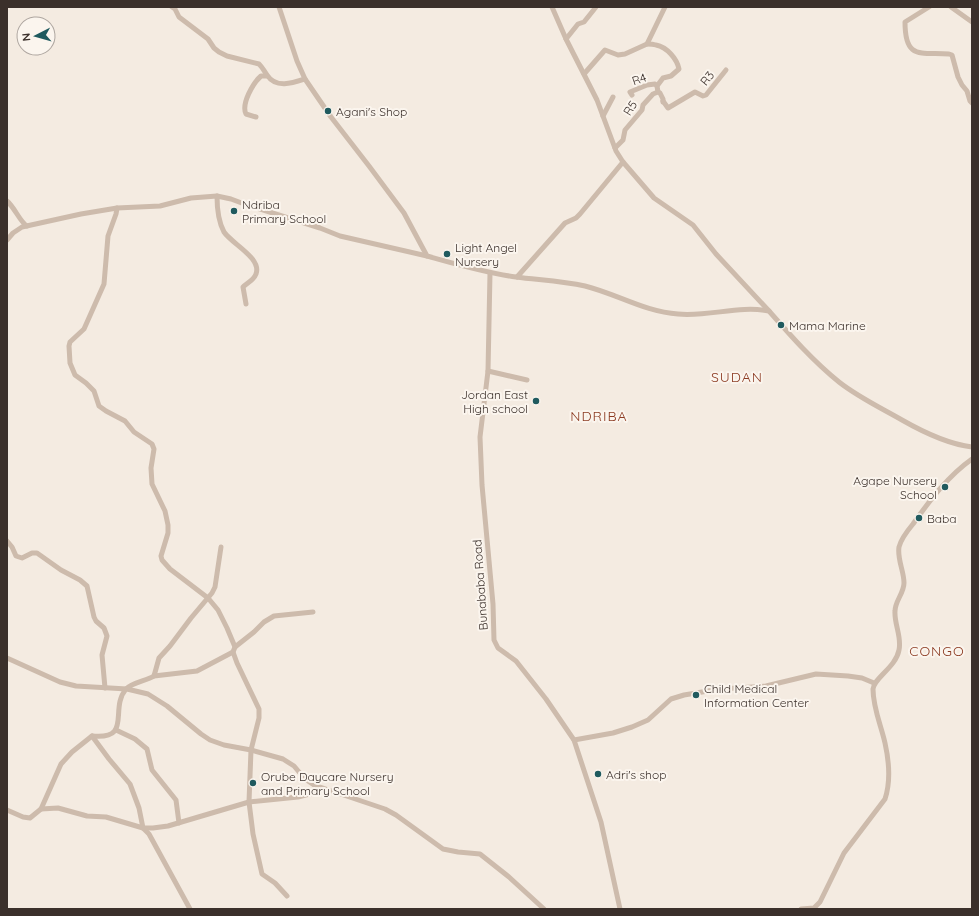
<svg xmlns="http://www.w3.org/2000/svg" width="979" height="916" viewBox="0 0 979 916" font-family="Quicksand,sans-serif">
	<style>
		.lines { fill: none; stroke-linecap: round; stroke-linejoin: round }
		.minor { stroke: #cdbbac; stroke-width: 5 }
		.poi-dot { fill: #1f5a5e; stroke: #fbf5ee; stroke-width: 1.5 }
		.labels { text-anchor: middle; dominant-baseline: central; stroke-width: 4; stroke-linejoin: round; paint-order: stroke }
		.street-label { font-size: 12px; fill: #3b302b; stroke: #fbf5ee }
		.poi-label { font-size: 12px; fill: #3b302b; stroke: #fbf5ee; text-anchor: start }
		.quarter-label { font-size: 14px; letter-spacing: 1px; fill: #8c3b22; stroke: #fbf5ee }
	</style>
	<rect width="100%" height="100%" fill="#f4ebe1"/>
	<g class="lines">
		<g class="minor">
			<path d="M172,7L175,9L179,17L208,39L214,48L219,52L227,56L259,64C263,68 264,71 267,75C276,89 293,83 305,79"/>
			<path d="M279,7L297,61L305,79L331,117L369,166L404,213L427,256C456,264 486,273 516,277C539,280 562,281 585,286C617,294 645,312 678,314C709,317 739,305 769,311C791,336 813,361 839,382C858,397 881,408 902,420C923,432 947,444 972,447"/>
			<polyline points="552,7 566,39 597,100 616,151 623,162 654,198 693,225 716,254 769,311"/>
			<path d="M929,7L905,22C905,60 920,52 949,54L952,55L958,77L962,85L967,91L970,101L972,103"/>
			<polyline points="951,7 972,22"/>
			<polyline points="566,39 578,24 584,22 596,7"/>
			<path d="M647,44C650,44 653,44 656,45C667,47 677,59 679,69L671,76L663,78L657,86L658,92"/>
			<polyline points="584,74 605,50 618,55 625,54 647,44 665,7"/>
			<polyline points="632,95 630,92 647,85 655,84 657,86"/>
			<polyline points="663,101 668,108 695,92 703,96 706,95 726,70"/>
			<polyline points="603,116 613,97"/>
			<path d="M256,117L246,114C241,104 253,83 261,76H267"/>
			<polyline points="615,148 623,140 625,130 642,110 643,105 653,94 658,92 660,93 663,99 663,102"/>
			<path d="M217,196C217,208 218,221 224,232C232,244 262,258 256,274C254,280 247,283 243,287L246,304"/>
			<path d="M7,201C15,208 20,222 27,226"/>
			<polyline points="117,208 116,214 108,236 104,284 84,329 70,342 69,346 70,363 75,375 86,383 94,391 99,406 106,411 125,421 134,432 152,444 154,449 151,468 152,484 165,511 168,525 168,533 161,556 162,560 170,569 208,598 218,610 227,628 235,647 233,652 237,663 259,709 259,718 251,750 249,802 253,834 262,874 275,883 287,896"/>
			<polyline points="7,240 13,233 22,227 81,214 117,208 160,206 191,198 217,196 231,199 247,205 320,228 340,236 427,256"/>
			<polyline points="490,273 488,371 480,437 482,485 493,604 494,640 498,648 516,661 546,699 574,740 601,822 620,909"/>
			<polyline points="517,277 565,223 576,218 580,214 623,162"/>
			<polyline points="488,371 527,380"/>
			<polyline points="7,541 12,547 16,556 22,558 32,553 37,553 61,570 80,580 87,586 94,617 96,621 104,628 107,636 102,655 105,688"/>
			<polyline points="235,647 254,632 264,622 274,616 313,612"/>
			<polyline points="7,658 60,682 76,686 127,689 148,694 167,706 201,734 210,740 224,745 251,750 283,759 294,766 305,779 314,785 385,809 396,815 443,849 458,852 480,854 509,877 544,909"/>
			<polyline points="154,676 197,671 233,652"/>
			<polyline points="116,730 135,739 147,749 152,770 176,800 179,823"/>
			<polyline points="92,736 109,759 130,784 139,808 143,828 149,834 190,909"/>
			<polyline points="574,740 613,733 632,727 648,720 671,699 684,695 720,689 766,686 816,674 848,676 862,678 874,683"/>
			<path d="M41,809L61,764L72,752L92,736C133,740 109,709 126,689C133,682 146,681 154,676L159,658L170,646L191,618L212,593L215,587L221,547"/>
			<polyline points="7,810 23,817 30,818 41,809 58,808 87,816 106,817 143,828 153,828 168,826 249,802 298,797 325,790"/>
			<path d="M801,909L814,908L820,902L844,853L885,799C891,781 889,761 885,743C881,725 873,708 873,689C874,678 896,667 899,650C902,637 894,624 895,611C895,601 904,593 904,583C904,571 897,559 899,547C901,539 908,530 913,524C930,500 948,476 972,459"/>
		</g>
	</g>
	<g class="poi-dot">
		<circle cx="328" cy="111" r="4"/>
		<circle cx="234" cy="211" r="4"/>
		<circle cx="447" cy="254" r="4"/>
		<circle cx="781" cy="325" r="4"/>
		<circle cx="536" cy="401" r="4"/>
		<circle cx="945" cy="487" r="4"/>
		<circle cx="919" cy="518" r="4"/>
		<circle cx="696" cy="695" r="4"/>
		<circle cx="598" cy="774" r="4"/>
		<circle cx="253" cy="783" r="4"/>
	</g>
	<g class="labels">
		<g class="street-label">
			<text transform="translate(707 78) rotate(-51)">R3</text>
			<text transform="translate(639 79) rotate(-19)">R4</text>
			<text transform="translate(630 108) rotate(-57)">R5</text>
			<text transform="translate(480 585) rotate(-94)">Bunababa Road</text>
		</g>
		<g class="poi-label">
			<text x="336" y="111">Agani's Shop</text>
			<text x="242" y="204">Ndriba<tspan x="242" dy="14">Primary School</tspan></text>
			<text x="455" y="247">Light Angel<tspan x="455" dy="14">Nursery</tspan></text>
			<text x="789" y="325">Mama Marine</text>
			<text x="528" y="394" text-anchor="end">Jordan East<tspan x="528" dy="14">High school</tspan></text>
			<text x="937" y="480" text-anchor="end">Agape Nursery<tspan x="937" dy="14">School</tspan></text>
			<text x="927" y="518">Baba</text>
			<text x="704" y="688">Child Medical<tspan x="704" dy="14">Information Center</tspan></text>
			<text x="606" y="774">Adri's shop</text>
			<text x="261" y="776">Orube Daycare Nursery<tspan x="261" dy="14">and Primary School</tspan></text>
		</g>
		<g class="quarter-label">
			<text x="737" y="377">SUDAN</text>
			<text x="599" y="416">NDRIBA</text>
			<text x="937" y="651">CONGO</text>
		</g>
	</g>
	<rect width="979" height="916" fill="none" stroke="#3b302b" stroke-width="16"/>
	<g transform="translate(36 36) rotate(264)"><circle r="19" fill="#fbf5ee" stroke="#aea6a0"/>
	<path d="M0-3L7 15L0 10L-7 15Z" fill="#1f5a5e"/>
	<text y="-6" font-size="11" font-weight="bold" text-anchor="middle" fill="#3b302b">N</text>
	</g>
</svg>
